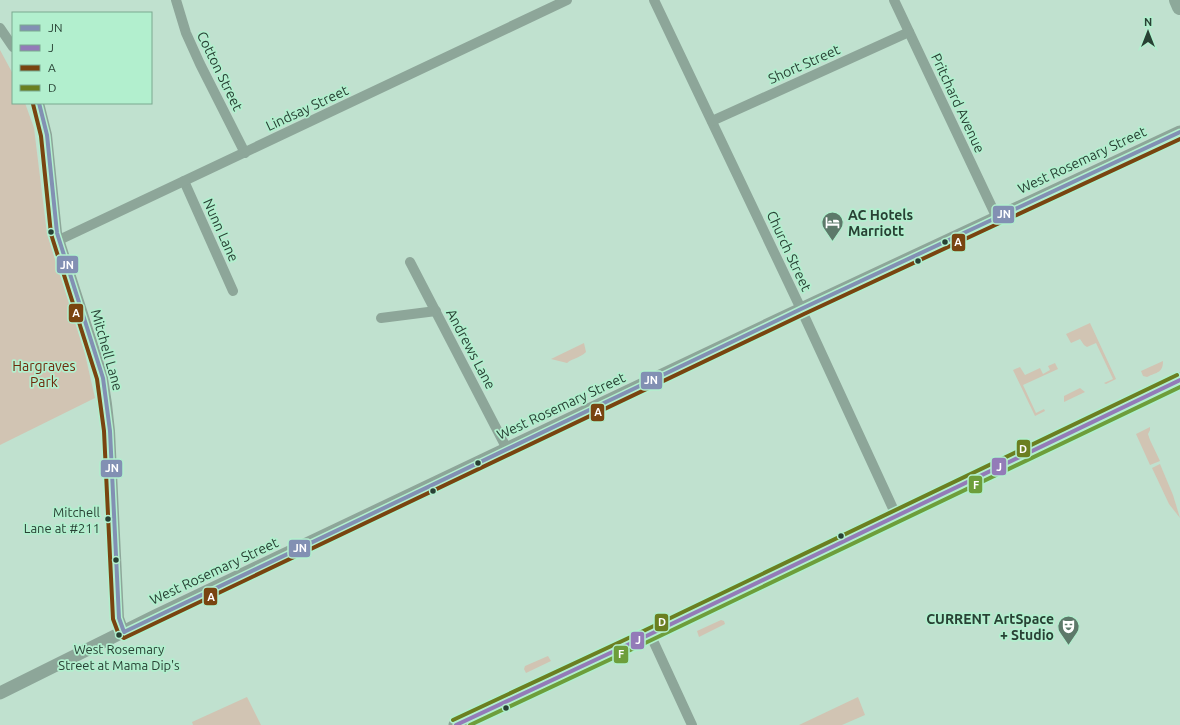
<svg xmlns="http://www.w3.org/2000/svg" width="1180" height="725" viewBox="0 0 1180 725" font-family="Ubuntu,sans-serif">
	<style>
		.green { fill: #d1c4b3 }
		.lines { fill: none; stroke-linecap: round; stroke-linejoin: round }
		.minor { stroke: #8da699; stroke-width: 10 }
		.tertiary { stroke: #8da699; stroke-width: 13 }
		.secondary { stroke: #8aa698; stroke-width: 15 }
		.primary { stroke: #8da99a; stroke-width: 16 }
		.bus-1-casing { stroke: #b2efce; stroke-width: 7 }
		.bus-2-casing { stroke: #b2efce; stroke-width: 7 }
		.bus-3-casing { stroke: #b2efce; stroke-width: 7 }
		.bus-4-casing { stroke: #b2efce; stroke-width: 7 }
		.bus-5-casing { stroke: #b2efce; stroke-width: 7 }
		.bus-1 { stroke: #8290b3; stroke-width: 4 }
		.bus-2 { stroke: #937bb8; stroke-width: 4 }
		.bus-3 { stroke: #794410; stroke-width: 4 }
		.bus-4 { stroke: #6b7f21; stroke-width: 4 }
		.bus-5 { stroke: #6d9e3b; stroke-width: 4 }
		.bus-dot { fill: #284134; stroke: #b2efce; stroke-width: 1.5 }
		.labels { text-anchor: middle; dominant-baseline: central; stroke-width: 3.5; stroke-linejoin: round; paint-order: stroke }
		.bus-label { font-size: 13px; fill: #284134; stroke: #b2efce; text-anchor: end }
		.street-label { font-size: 14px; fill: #284134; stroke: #b2efce }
		.poi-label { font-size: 14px; font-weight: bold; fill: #284134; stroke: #b2efce; text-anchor: start }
		.park-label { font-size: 14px; fill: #6f290b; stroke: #b2efce }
		.line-badge { stroke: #b2efce; stroke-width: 1.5 }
		.badge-label { font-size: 11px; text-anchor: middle; font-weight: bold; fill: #fff }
	</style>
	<rect width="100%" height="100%" fill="#c0e1cf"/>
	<g class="green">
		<polygon points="0,50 13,74 13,103 25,103 34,128 47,234 85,354 95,398 0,445"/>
		<polygon points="1090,323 1116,379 1106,384 1104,383 1113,379 1096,343 1087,347 1084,345 1080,339 1071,343 1066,334"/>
		<path d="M584,343L586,352C580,358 573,358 567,363L551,359Z"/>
		<path d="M1163,361C1163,373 1157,372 1147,377L1143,376L1141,371Z"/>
		<polygon points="1055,363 1058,369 1023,385 1036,413 1044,409 1045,411 1035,416 1013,370 1020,367 1025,375 1040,368 1043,374 1050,370 1048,366"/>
		<polygon points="1080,388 1085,392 1064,402 1064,396"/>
		<polygon points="1150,427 1150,430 1148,434 1150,440 1160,461 1150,465 1136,434"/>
		<polygon points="1160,464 1173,495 1180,518 1169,504 1152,468"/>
		<polygon points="721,620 724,621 725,624 699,637 697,631"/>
		<polygon points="548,656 551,661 526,673 524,669 525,666"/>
		<polygon points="247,697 261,725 193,725 192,722"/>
		<polygon points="858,697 865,715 842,725 799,725"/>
	</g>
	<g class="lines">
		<g class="minor">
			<polyline points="176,0 186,33 200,64 245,153"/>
			<polyline points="654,0 801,309 896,515"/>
			<polyline points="894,0 997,218"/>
			<polyline points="0,28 13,47"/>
			<polyline points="39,103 47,135 57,233 95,351 103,378 107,404 110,431 119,618 124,632"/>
			<polyline points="712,121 909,32"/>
			<polyline points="184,181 233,291"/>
			<polyline points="59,240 567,0"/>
			<polyline points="410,262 507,449"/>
			<polyline points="381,318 436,311"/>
			<polyline points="650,634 692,725"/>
		</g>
		<polyline class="tertiary" points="0,693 155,616 801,309 1180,132"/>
		<polyline class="secondary" points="456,725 638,640 1089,423 1180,380"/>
		<polyline class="primary" points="1177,0 1180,7"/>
		<defs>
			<g id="bus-1">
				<polyline points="39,103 47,135 57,233 103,378 110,431 119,618 124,632"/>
				<polyline points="124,632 801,309 1180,132"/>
			</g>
			<polyline id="bus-2" points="456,725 638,640 1180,380"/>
			<polyline id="bus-3" points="33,104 41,136 51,234 97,379 104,431 113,619 119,635 124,638 804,314 1180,139"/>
			<polyline id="bus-4" points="453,720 635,635 1177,375"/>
			<polyline id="bus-5" points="470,725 641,645 1180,387"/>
		</defs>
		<use href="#bus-1" class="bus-1-casing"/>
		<use href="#bus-2" class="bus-2-casing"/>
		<use href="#bus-3" class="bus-3-casing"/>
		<use href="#bus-4" class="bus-4-casing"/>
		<use href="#bus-5" class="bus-5-casing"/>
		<use href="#bus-1" class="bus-1"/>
		<use href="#bus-2" class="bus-2"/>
		<use href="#bus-3" class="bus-3"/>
		<use href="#bus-4" class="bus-4"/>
		<use href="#bus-5" class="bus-5"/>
	</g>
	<defs>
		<symbol id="hotel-pin" viewBox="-11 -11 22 30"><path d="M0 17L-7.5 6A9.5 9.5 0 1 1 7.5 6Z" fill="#5d796a" stroke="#b2efce"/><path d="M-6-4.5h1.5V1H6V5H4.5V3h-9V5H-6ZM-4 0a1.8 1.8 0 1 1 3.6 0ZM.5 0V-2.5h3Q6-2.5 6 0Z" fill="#fff"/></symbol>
		<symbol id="theatre-pin" viewBox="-11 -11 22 30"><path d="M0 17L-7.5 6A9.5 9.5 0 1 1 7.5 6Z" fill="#5d796a" stroke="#b2efce"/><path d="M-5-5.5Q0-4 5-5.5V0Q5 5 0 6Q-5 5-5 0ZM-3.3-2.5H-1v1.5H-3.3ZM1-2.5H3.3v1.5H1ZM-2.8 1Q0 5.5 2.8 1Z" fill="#fff"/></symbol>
	</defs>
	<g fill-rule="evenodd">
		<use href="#hotel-pin" x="820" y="210" width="25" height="34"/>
		<use href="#theatre-pin" x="1056" y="614" width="25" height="34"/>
	</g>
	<g class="bus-dot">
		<circle cx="51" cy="232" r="3.5"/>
		<circle cx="945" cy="242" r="3.5"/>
		<circle cx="918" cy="261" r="3.5"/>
		<circle cx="478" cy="463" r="3.5"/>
		<circle cx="433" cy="491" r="3.5"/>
		<circle cx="108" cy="519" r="3.5"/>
		<circle cx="841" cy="536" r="3.5"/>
		<circle cx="116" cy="560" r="3.5"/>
		<circle cx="119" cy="635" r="3.5"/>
		<circle cx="506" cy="708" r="3.5"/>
	</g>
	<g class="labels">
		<g class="bus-label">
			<text x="100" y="512">Mitchell<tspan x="100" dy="16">Lane at #211</tspan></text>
			<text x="119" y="649" text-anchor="middle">West Rosemary<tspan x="119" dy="16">Street at Mama Dip's</tspan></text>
		</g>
		<g class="street-label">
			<text transform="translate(804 64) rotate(-24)">Short Street</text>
			<text transform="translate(220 71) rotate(64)">Cotton Street</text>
			<text transform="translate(958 103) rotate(65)">Pritchard Avenue</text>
			<text transform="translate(307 108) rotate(-25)">Lindsay Street</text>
			<text transform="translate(1082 160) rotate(-25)">West Rosemary Street</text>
			<text transform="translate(221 230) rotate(66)">Nunn Lane</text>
			<text transform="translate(789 251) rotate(65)">Church Street</text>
			<text transform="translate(471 349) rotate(62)">Andrews Lane</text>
			<text transform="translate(107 350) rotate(74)">Mitchell Lane</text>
			<text transform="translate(561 406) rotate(-25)">West Rosemary Street</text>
			<text transform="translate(214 571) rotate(-25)">West Rosemary Street</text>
		</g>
		<g class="poi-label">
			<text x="848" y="215">AC Hotels<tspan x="848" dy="16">Marriott</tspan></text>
			<text x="1054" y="619" text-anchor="end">CURRENT ArtSpace<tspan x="1054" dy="16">+ Studio</tspan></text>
		</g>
		<g class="park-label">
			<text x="44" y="366">Hargraves<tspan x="44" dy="16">Park</tspan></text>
		</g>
	</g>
	<g class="line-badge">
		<rect x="992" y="205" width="23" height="19" rx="4" fill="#8290b3"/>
		<rect x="951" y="233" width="15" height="19" rx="4" fill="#794410"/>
		<rect x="56" y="255" width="23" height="19" rx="4" fill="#8290b3"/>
		<rect x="68" y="303" width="16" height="20" rx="4" fill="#794410"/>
		<rect x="640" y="371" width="23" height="19" rx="4" fill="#8290b3"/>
		<rect x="590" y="403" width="15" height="19" rx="4" fill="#794410"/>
		<rect x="1016" y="439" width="15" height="19" rx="4" fill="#6b7f21"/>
		<rect x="991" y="457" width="16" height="19" rx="4" fill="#937bb8"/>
		<rect x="100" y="459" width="23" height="19" rx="4" fill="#8290b3"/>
		<rect x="968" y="475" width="15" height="19" rx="4" fill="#6d9e3b"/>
		<rect x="288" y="539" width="23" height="19" rx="4" fill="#8290b3"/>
		<rect x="203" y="587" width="15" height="19" rx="4" fill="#794410"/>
		<rect x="654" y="613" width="15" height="19" rx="4" fill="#6b7f21"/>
		<rect x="630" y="631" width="15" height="19" rx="4" fill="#937bb8"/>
		<rect x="613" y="645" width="16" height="19" rx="4" fill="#6d9e3b"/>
	</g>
	<g class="badge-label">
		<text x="1004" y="218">JN</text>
		<text x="958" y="246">A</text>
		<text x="67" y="269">JN</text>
		<text x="76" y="317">A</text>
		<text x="651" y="384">JN</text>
		<text x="598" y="416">A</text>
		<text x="1023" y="453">D</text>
		<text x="999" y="471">J</text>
		<text x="112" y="472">JN</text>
		<text x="976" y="489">F</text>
		<text x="300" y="552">JN</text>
		<text x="211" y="601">A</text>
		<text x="662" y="626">D</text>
		<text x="638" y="644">J</text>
		<text x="621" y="658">F</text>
	</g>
	<rect x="12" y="12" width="140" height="92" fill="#b2efce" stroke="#7ba990"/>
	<rect x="20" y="25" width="20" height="6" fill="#8290b3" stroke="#7ba990"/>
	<text x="48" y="32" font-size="12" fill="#284134">JN</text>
	<rect x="20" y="45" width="20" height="6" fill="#937bb8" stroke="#7ba990"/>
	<text x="48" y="52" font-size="12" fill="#284134">J</text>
	<rect x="20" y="65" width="20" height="6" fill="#794410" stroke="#7ba990"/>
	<text x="48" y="72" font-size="12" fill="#284134">A</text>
	<rect x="20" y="85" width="20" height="6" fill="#6b7f21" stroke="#7ba990"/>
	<text x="48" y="92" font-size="12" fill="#284134">D</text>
	<g transform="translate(1148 32)" stroke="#b2efce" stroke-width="3" paint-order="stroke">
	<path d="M0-3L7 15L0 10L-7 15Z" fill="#284134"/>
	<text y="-6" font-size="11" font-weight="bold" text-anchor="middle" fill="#284134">N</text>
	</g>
</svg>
